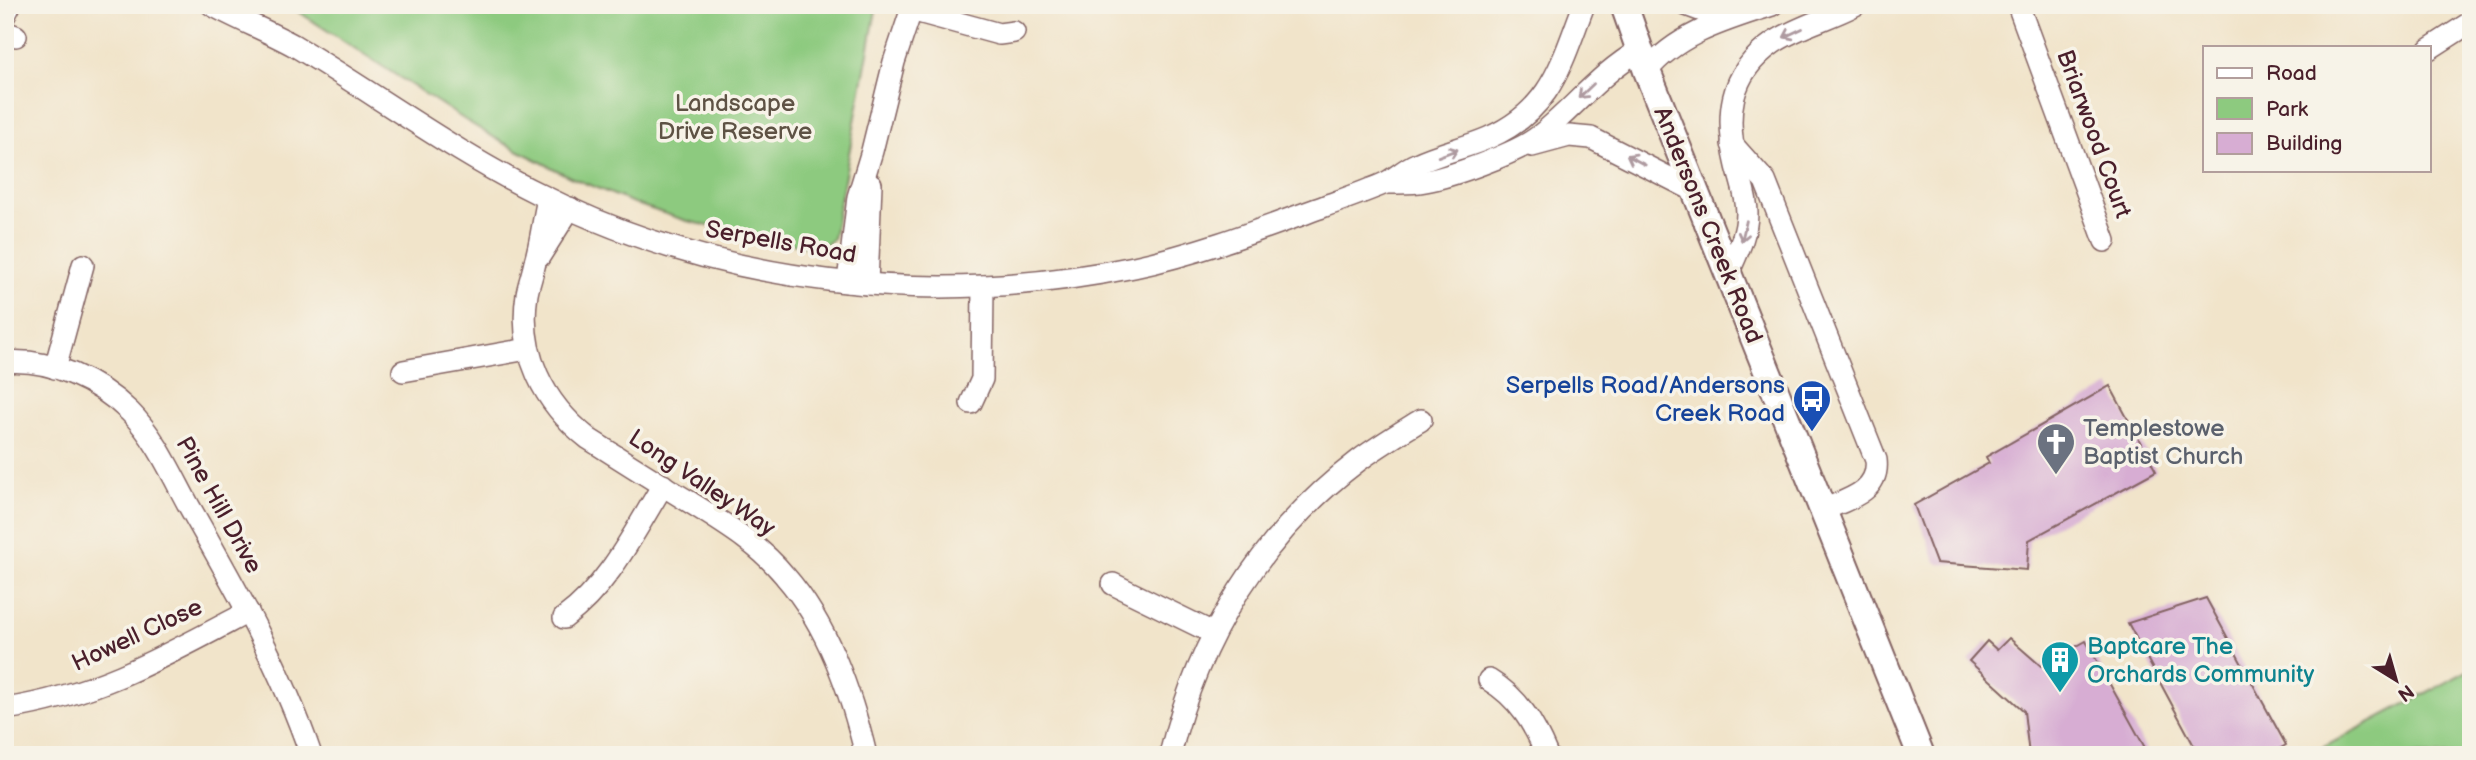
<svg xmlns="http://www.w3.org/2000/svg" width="2476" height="760" viewBox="0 0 2476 760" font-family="'Balsamiq Sans',sans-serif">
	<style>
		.green { fill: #8dca7f; stroke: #6c7455; stroke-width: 2 }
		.building { fill: #d7add3 }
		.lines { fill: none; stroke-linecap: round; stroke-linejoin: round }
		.minor-casing { stroke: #846463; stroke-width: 24 }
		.major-casing { stroke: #846463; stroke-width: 30 }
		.minor { stroke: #fff; stroke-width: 21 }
		.major { stroke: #fff; stroke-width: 26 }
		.oneway { stroke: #ae9aa0 }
		.labels { text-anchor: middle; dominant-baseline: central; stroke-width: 7; stroke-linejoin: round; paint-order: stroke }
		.park-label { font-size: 24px; fill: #5e5244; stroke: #f7f3e8 }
		.street-label { font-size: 24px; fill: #4a1f2b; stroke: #f7f3e8 }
		.transit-label { font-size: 24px; fill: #164399; stroke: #f7f3e8; text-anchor: end }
		.worship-label { font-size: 24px; fill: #5b616d; stroke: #f7f3e8; text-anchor: start }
		.culture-label { font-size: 24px; fill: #0d838f; stroke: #f7f3e8; text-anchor: start }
	</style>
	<rect width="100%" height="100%" fill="#f7f3e8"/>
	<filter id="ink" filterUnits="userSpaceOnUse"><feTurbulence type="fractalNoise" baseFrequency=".0143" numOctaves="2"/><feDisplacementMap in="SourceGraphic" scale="14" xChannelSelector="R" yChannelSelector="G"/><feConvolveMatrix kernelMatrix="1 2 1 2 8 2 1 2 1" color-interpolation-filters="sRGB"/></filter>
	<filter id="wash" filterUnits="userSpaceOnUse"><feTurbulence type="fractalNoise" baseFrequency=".00686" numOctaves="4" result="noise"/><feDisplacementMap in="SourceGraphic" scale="28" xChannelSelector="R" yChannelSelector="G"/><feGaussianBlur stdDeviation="1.57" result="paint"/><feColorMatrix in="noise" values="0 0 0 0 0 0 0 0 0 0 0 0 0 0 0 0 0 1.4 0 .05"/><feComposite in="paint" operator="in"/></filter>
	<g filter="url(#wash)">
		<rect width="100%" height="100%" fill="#f1e4ca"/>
		<g class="green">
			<polygon points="288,5 877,5 833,239 820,250 687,221 636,204 570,177 502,142 465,120"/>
			<polygon points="2471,669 2471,755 2309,755"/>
		</g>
		<g id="blocks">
			<g class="building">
				<polygon points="2110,386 2156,471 2029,540 2027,570 1936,563 1914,505 1989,463 1986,457"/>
				<polygon points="2206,598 2286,745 2269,755 2199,755 2128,623"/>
				<polygon points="2009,638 2041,666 2086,641 2149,755 2029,755 2024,711 1969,661 1987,641 1997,650"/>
			</g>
		</g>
	</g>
	<g filter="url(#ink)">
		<use href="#blocks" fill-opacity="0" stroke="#846463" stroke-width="2"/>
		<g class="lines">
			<defs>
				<g id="minor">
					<path d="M212,5C239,20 268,31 295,46C377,95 454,152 539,194C721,286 935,308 1134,267C1200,253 1262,229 1325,206C1344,199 1364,192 1383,184C1395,179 1404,169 1416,164C1439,153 1465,148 1488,138C1552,110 1561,64 1584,5"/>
					<polyline points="1686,5 1726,20"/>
					<polyline points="2018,5 2105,241"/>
					<polyline points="911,10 999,34 1014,32"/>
					<polyline points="5,15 10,5"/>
					<polyline points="5,32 16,36"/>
					<polyline points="2429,49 2471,22"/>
					<path d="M1647,71C1678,33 1727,20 1772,5"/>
					<path d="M1732,144L1765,181L1876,460C1880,492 1846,500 1823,510"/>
					<polyline points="1532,146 1569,136 1591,138 1697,192"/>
					<path d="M1387,183C1398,183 1409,183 1419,182C1446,179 1518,153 1539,136C1574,108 1600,73 1640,50"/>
					<path d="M548,199C543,220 541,242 535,262C533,273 529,283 527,294C518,353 543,403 589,439C622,460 655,481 688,501C723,523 759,544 785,576C828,625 851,693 866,755"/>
					<polyline points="539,257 570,208"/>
					<path d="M1728,274C1736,255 1747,235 1747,213C1747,197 1741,182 1737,166C1725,117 1728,74 1773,43C1798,26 1829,19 1855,5"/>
					<polyline points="848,282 858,197 872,151 894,62 913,5"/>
					<polyline points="867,284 871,184"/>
					<path d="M5,362C51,358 98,381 130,412C156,438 172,475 189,506C235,587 281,667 311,755"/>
					<polyline points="55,368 83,265"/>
					<polyline points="403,371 528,349"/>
					<polyline points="971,403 982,379 983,286"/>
					<polyline points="1113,584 1213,633"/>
					<path d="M564,618C609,585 634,532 663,485"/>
					<path d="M1489,680C1519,698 1534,724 1547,755"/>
					<path d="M5,709C98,695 167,655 248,612"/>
					<path d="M1170,755C1198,637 1262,534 1358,461C1378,446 1400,433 1421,420"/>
				</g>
				<polyline id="major" points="1624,5 1647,71 1921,755"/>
			</defs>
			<use href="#minor" class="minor-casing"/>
			<use href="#major" class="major-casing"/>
			<use href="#minor" class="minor"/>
			<use href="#major" class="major"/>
		</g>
		<defs><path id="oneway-shaft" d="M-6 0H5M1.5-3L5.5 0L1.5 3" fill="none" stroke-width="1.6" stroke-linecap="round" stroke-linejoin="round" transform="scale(1.75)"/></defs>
		<g class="oneway">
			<use href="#oneway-shaft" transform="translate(1793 33) rotate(155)"/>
			<use href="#oneway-shaft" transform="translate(1586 91) rotate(136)"/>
			<use href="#oneway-shaft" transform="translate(1448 153) rotate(-20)"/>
			<use href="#oneway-shaft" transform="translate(1636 160) rotate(-152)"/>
			<use href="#oneway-shaft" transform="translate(1744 231) rotate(103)"/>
		</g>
	</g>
	<defs>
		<symbol id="bus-pin" viewBox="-11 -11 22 30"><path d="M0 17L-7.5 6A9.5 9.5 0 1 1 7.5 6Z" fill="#1a4fb4" stroke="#f7f3e8"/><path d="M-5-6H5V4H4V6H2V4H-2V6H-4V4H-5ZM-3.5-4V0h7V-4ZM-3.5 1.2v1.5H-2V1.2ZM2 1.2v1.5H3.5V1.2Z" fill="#fff"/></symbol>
		<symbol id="church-pin" viewBox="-11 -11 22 30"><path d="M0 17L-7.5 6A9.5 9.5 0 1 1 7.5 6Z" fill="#6b7280" stroke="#f7f3e8"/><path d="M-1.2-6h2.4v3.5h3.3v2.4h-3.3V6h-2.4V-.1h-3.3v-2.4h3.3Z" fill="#fff"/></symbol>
		<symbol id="building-pin" viewBox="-11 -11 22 30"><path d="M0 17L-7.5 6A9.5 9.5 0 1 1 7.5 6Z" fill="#0f9aa8" stroke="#f7f3e8"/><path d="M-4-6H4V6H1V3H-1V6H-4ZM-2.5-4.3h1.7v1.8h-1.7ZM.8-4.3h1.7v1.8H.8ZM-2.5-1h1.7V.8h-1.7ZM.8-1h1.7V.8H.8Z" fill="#fff"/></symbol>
	</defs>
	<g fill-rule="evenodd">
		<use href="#bus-pin" x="1790" y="377" width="44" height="60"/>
		<use href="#church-pin" x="2034" y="420" width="44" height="60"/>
		<use href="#building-pin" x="2038" y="638" width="44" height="60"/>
	</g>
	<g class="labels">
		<g class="park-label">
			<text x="735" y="103">Landscape<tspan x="735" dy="28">Drive Reserve</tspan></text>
		</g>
		<g class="street-label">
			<text transform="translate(2094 134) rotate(70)">Briarwood Court</text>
			<text transform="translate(1708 225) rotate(68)">Andersons Creek Road</text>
			<text transform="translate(781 242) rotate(10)">Serpells Road</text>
			<text transform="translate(702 483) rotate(34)">Long Valley Way</text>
			<text transform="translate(219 505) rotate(61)">Pine Hill Drive</text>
			<text transform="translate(137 635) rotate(-25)">Howell Close</text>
		</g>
		<g class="transit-label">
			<text x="1785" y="385">Serpells Road/Andersons<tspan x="1785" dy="28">Creek Road</tspan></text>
		</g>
		<g class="worship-label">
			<text x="2083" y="428">Templestowe<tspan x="2083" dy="28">Baptist Church</tspan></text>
		</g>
		<g class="culture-label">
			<text x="2087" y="646">Baptcare The<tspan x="2087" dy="28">Orchards Community</tspan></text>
		</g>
	</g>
	<rect width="2476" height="760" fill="none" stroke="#f7f3e8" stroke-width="28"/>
	<rect x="2203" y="46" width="228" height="126" fill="#f7f3e8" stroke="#b29e9c" stroke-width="2"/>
	<rect x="2217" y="68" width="35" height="10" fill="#ffffff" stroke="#b29e9c" stroke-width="2"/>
	<text x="2266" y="80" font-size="21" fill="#4a1f2b">Road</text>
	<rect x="2217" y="98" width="35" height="21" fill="#8dca7f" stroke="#b29e9c" stroke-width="2"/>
	<text x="2266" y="116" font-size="21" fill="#4a1f2b">Park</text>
	<rect x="2217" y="133" width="35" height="21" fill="#d7add3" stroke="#b29e9c" stroke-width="2"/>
	<text x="2266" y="150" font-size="21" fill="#4a1f2b">Building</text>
	<g transform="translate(2396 680) rotate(143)" stroke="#f7f3e8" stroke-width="5" paint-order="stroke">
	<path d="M0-5L12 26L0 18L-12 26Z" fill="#4a1f2b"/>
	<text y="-10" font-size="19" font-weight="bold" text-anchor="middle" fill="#4a1f2b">N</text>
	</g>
</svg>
